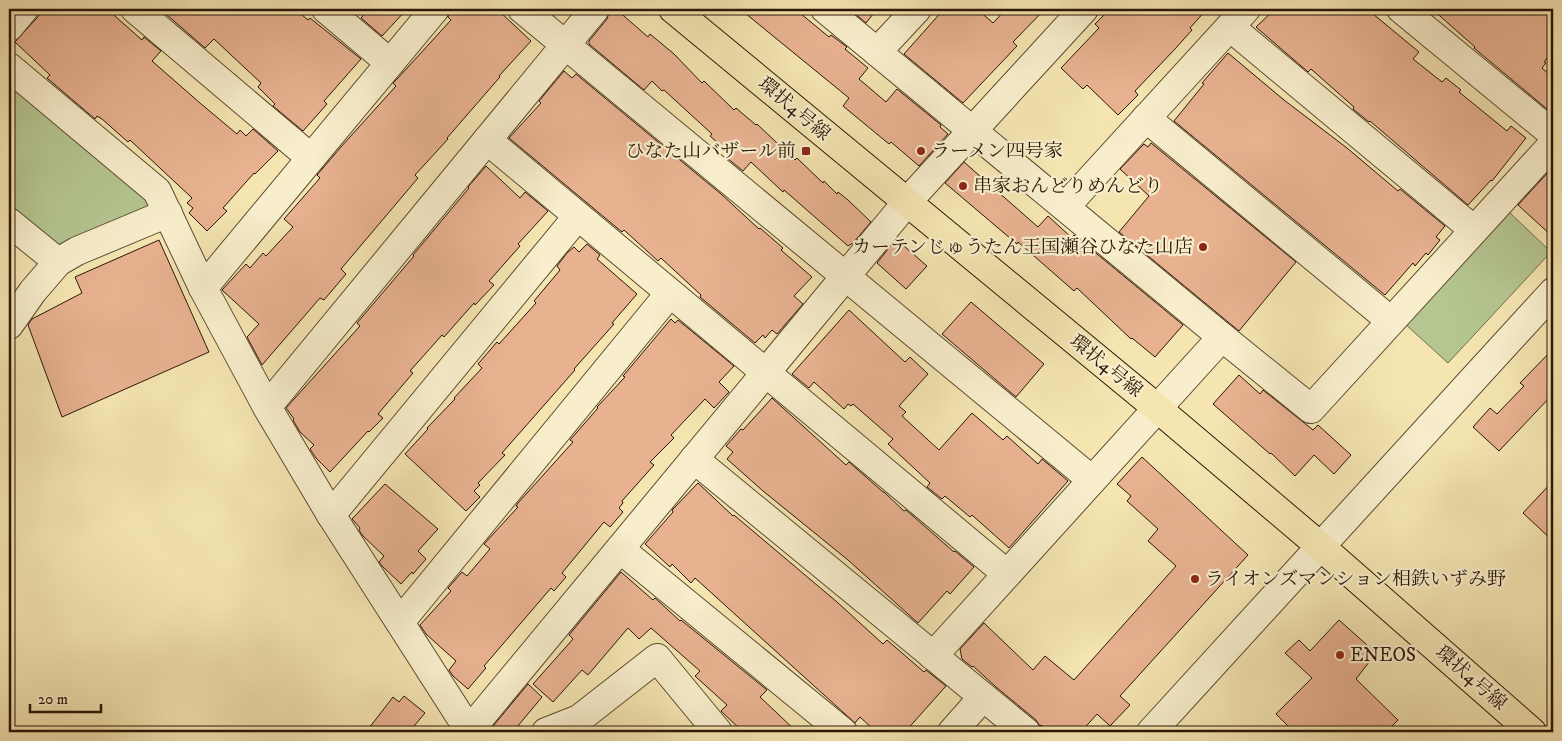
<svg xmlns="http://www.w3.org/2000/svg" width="1562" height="741" viewBox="0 0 1562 741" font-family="'IM FELL DW Pica','Noto Serif JP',serif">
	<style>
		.green { fill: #b5c691; stroke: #706e4c }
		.building { fill: #e8b291; stroke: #2a1607 }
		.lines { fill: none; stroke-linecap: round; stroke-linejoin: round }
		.minor-casing { stroke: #5c4a32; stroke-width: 30 }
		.major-casing { stroke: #2a1607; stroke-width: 30 }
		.minor { stroke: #f8eecc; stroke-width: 28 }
		.major { stroke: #f4e5b1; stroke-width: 28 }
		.poi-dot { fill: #8f2418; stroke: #f8eecc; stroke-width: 2 }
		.labels { text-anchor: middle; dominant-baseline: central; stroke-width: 4.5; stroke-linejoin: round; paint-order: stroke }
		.street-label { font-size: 19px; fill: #2a1607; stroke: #f8eecc }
		.poi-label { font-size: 19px; fill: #2a1607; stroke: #f8eecc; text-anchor: start }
	</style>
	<rect width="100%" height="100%" fill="#f4e5b1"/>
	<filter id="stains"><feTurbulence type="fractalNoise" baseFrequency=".004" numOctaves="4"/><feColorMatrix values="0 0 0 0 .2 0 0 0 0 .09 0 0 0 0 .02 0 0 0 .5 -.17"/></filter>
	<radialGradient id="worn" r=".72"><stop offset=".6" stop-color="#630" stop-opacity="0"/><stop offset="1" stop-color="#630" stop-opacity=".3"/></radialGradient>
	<g class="green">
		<polygon points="9,82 152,204 72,242 48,249 9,215"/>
		<polygon points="1508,211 1551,252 1448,363 1404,323"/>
	</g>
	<g class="building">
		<polygon points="45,9 107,9 142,40 144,37 161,51 152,61 200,103 237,134 240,130 246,136 253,129 278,151 255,174 254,173 223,208 227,211 207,231 189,213 193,208 187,203 192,198 130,140 128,142 102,119 97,116 95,119 47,78 50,75 15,42"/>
		<polygon points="161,9 295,9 308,20 310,18 361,59 324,101 327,104 303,131 273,106 275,104 258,87 261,83 214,39 205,48 166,14"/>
		<polygon points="369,9 407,9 382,36 361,18"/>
		<polygon points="450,9 497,9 531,41 499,76 500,77 447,138 448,139 415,175 418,178 341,269 346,274 324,300 320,298 262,365 247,337 259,324 222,290 246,264 250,268 263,253 266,256 293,227 284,219 320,178 317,175 340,148 396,86 393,83 398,78 451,20 448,17"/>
		<polygon points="610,9 616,9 648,37 650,34 674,54 702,83 704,81 734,110 736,108 756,125 757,124 795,160 797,158 823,183 824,181 837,194 838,192 848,200 871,222 853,243 848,246 784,190 783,192 751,162 743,171 726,157 729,153 710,136 712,134 664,90 662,91 652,81 644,90 589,44 589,41 607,19"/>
		<polygon points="740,9 795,9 829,37 831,35 847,47 845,49 868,68 859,79 886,102 897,89 941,125 940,127 948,134 919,166 891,142 889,144 843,106 849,98"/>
		<polygon points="854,9 877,9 866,23 852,11"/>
		<polygon points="944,9 977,9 993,23 1006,9 1045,9 1013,42 1017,46 963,103 904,54"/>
		<polygon points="1110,9 1207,9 1190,28 1192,30 1175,49 1135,91 1138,95 1118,115 1087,85 1083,89 1061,68 1099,28 1095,24"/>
		<polygon points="1275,9 1367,9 1419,52 1413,59 1442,82 1446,78 1461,90 1459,92 1507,131 1511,126 1526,138 1492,181 1491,180 1468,205 1370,121 1369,122 1353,109 1354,107 1311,69 1308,72 1256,27"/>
		<polygon points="1432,9 1553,9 1553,50 1544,62 1546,63 1542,68 1553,78 1553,114 1474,48 1475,47"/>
		<polygon points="1228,53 1284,100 1347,148 1398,191 1400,189 1445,226 1436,237 1440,240 1428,255 1426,253 1415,266 1413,263 1385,295 1174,121 1204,84 1202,83"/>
		<polygon points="564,71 572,78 576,74 721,194 759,229 760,228 783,248 781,250 812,277 794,296 803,304 777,334 772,330 765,338 763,335 755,343 700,297 701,295 661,258 658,261 624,230 622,232 509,138 541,103 539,101"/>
		<polygon points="1151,143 1296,262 1239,331 1119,232 1149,196 1120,169 1144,144 1148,147"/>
		<polygon points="964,162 1038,227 1048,216 1072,238 1074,235 1183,325 1155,357 1132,338 1131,339 1077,288 1074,291 1018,242 1017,244 945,183"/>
		<polygon points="486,166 520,198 525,192 548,211 518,244 520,246 489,281 494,285 475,305 474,303 444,337 442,335 410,371 413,373 378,414 383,418 369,432 368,431 330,472 316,458 310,449 314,445 300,432 293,420 294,419 286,408 360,326 357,323 414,256 413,255 469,188 468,187"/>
		<polygon points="1553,167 1553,237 1518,205"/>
		<polygon points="896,239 927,266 906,289 877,263"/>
		<polygon points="159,240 209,352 62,417 28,325 32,319 82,293 75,277"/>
		<polygon points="587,244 600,255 597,259 637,294 612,323 614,324 574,369 575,370 502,453 505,455 478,483 480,485 474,491 480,497 466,511 405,454 428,429 427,428 455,399 454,398 482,368 478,364 497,342 499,344 536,303 534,301 560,270 557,266 567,253 574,247 579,252"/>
		<polygon points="971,302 1044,364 1016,397 942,334"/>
		<polygon points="849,310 905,362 910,357 928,374 899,406 906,412 902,416 939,450 972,413 1003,440 1007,436 1038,464 1042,459 1068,481 1009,548 972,515 970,517 945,496 942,499 927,487 930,483 888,444 893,439 853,404 851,406 848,404 844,409 814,382 809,388 792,374"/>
		<polygon points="671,319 675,323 678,320 734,366 719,382 729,392 714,408 705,399 671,435 674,438 650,462 654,465 622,501 623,503 619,508 623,512 610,527 604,522 562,573 566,577 554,591 551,588 484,666 486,668 468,689 453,676 449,670 456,661 426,634 420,625 451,591 448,588 462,572 467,576 490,549 484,544 518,507 516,506 518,503 573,442 570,440 598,408 597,407 598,406 625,377 623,376"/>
		<polygon points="1553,349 1553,394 1499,451 1473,427 1490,408 1497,414 1524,386 1520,383"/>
		<polygon points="1239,375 1260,394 1263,390 1313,430 1318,425 1351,455 1334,474 1314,455 1295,476 1271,453 1270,454 1213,404"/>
		<polygon points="772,398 846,465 849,462 883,492 884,492 904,511 906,510 954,552 955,551 974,567 950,594 947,591 918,623 848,560 763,491 727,459 733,452 726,446 741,429 743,430"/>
		<polygon points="1142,457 1248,555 1120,696 1130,705 1110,726 1097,714 1081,732 1050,732 1041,725 1040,726 1036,720 996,687 973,666 972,667 962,659 960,649 984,623 1033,670 1045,656 1074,680 1176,566 1148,541 1158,529 1127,501 1131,496 1117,484"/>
		<polygon points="1553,481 1553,541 1523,513"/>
		<polygon points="698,483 733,516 734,515 837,602 883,644 887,640 924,672 926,670 946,686 905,732 876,732 860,717 855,723 695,578 691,583 672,564 670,567 645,544 673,512 672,510 675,507"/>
		<polygon points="385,484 438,529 418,551 426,559 413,574 412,572 401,584 382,566 379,562 384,556 362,535 359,530 360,528 352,519"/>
		<polygon points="621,572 653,600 655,598 680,621 681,620 767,690 760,697 797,732 743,732 721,711 727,705 695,676 700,671 651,628 639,639 628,628 588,675 582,670 553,702 533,684 573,639 569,635"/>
		<polygon points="1339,620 1376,653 1356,679 1398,720 1386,732 1294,732 1276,714 1312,678 1285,653 1299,640 1310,651"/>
		<polygon points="528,684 542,697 517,727 489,731"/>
		<polygon points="404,696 425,713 409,732 366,732 393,697 399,702"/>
	</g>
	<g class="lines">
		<defs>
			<g id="minor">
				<polyline points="135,9 311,158"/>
				<polyline points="326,9 390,63"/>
				<polyline points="522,9 1092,480"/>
				<polyline points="825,9 1222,337 1311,409 1553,144"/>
				<polyline points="1401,9 1553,134"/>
				<polyline points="9,27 24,9"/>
				<polyline points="1230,27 1474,230"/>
				<polyline points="877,52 917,9"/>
				<polyline points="9,67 157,191 203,288 267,407 331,515 470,732"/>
				<polyline points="1146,118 1391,321"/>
				<polyline points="487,140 1007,574"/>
				<polyline points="1065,207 1246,9"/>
				<polyline points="9,222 58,262"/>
				<polyline points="203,288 435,9"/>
				<polyline points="9,325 33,291 58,262 77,251 168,213"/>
				<polyline points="267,407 595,9"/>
				<polyline points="694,459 1026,732"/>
				<polyline points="331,515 578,216"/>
				<polyline points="620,549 843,732"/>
				<polyline points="400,622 670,293"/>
				<polyline points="933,656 1222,337"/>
				<polyline points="469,731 907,202 1084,9"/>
				<polyline points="546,732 579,719 657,658 718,732"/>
				<polyline points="952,732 983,697"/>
				<polyline points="1151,732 1553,292"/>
			</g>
			<polyline id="major" points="673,9 1157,408 1320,546 1532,732"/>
		</defs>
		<use href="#minor" class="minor-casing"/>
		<use href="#major" class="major-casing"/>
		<use href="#minor" class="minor"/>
		<use href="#major" class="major"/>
	</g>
	<g class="poi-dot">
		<rect x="801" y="146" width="10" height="10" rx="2.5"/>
		<circle cx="921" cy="151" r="5"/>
		<circle cx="963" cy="186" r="5"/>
		<circle cx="1203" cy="247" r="5"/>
		<circle cx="1195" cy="579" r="5"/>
		<circle cx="1340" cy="655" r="5"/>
	</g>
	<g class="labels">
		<g class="street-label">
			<text transform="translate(794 109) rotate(40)">環状4号線</text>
			<text transform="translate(1106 366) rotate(39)">環状4号線</text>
			<text transform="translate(1471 678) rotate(41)">環状4号線</text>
		</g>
		<g class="poi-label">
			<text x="796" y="151" text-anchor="end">ひなた山バザール前</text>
			<text x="931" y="151">ラーメン四号家</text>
			<text x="973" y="186">串家おんどりめんどり</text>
			<text x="1193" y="247" text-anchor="end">カーテンじゅうたん王国瀬谷ひなた山店</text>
			<text x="1205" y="579">ライオンズマンション相鉄いずみ野</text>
			<text x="1350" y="655">ENEOS</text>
		</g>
	</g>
	<rect width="1562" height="741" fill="none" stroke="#f4e5b1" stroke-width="30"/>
	<rect x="10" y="10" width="1542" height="721" fill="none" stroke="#2a1607" stroke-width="2.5"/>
	<rect x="15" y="15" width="1532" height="711" fill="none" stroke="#2a1607"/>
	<path d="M30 704v8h71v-8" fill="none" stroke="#2a1607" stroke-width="2.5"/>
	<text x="38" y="704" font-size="15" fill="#2a1607" stroke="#f8eecc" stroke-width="4" paint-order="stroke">20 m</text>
	<rect width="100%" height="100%" filter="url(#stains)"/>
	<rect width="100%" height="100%" fill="url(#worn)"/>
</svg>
